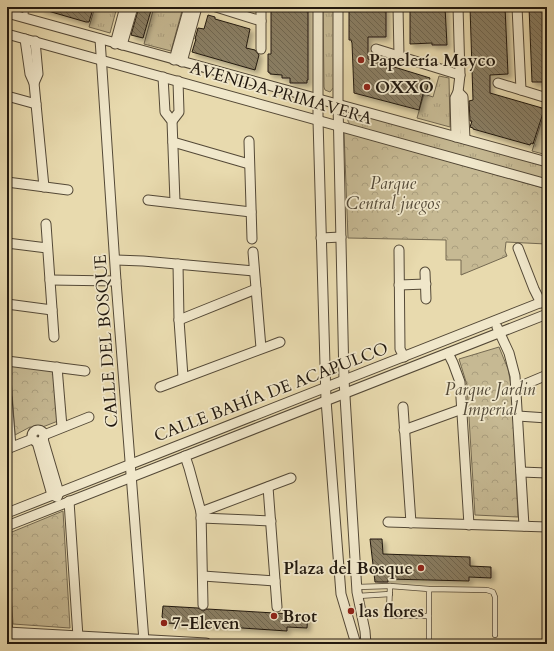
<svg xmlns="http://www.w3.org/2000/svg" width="554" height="651" viewBox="0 0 554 651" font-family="Cardo,serif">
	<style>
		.grass { fill: url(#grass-tufts); stroke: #746951 }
		.park { fill: url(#park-crowns); stroke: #746951 }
		.building { fill: url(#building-back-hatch); stroke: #22190f; filter: url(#shadow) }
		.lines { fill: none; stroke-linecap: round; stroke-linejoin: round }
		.service-casing { stroke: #544937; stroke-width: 6 }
		.minor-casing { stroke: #544937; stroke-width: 11 }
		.tertiary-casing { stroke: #544937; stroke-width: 13 }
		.service { stroke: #f0e7ca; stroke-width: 4.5 }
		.minor { stroke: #f0e7ca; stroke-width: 9 }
		.tertiary { stroke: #f0e7ca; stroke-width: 11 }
		.poi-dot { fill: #8f2418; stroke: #f0e7ca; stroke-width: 1.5 }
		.labels { text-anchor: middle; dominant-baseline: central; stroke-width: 3.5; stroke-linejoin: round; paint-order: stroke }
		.poi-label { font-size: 17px; font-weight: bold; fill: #22190f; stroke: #f0e7ca; text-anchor: start }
		.street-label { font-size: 17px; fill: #22190f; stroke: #f0e7ca }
		.park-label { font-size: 17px; font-style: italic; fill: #534937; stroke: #f0e7ca }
	</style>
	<defs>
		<pattern id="grass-tufts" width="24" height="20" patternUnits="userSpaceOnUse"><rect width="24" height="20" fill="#c6b993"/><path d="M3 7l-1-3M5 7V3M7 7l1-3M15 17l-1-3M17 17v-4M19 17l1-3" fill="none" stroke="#aa9e7e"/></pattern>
		<pattern id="park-crowns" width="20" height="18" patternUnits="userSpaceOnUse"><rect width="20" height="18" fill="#c6b993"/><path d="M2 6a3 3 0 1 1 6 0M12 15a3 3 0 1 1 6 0" fill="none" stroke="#aa9e7e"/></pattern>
		<pattern id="building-back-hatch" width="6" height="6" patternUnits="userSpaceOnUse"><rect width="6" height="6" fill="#897d62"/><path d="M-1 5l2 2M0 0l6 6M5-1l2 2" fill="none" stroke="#70664f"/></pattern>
		<filter id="shadow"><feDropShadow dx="3.5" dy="3.5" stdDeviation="2" flood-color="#0004"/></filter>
	</defs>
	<rect width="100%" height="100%" fill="#e8daae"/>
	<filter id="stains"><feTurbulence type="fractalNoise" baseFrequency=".005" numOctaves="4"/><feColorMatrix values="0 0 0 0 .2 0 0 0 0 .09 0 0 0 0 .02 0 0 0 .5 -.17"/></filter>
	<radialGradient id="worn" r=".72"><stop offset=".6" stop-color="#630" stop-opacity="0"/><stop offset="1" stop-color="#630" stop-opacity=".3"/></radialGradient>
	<g class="grass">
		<polygon points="95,7 117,7 110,33 89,27"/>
		<polygon points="154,7 183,7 171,51 144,44"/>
		<polygon points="323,7 334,7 334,87 330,92 325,90 324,87"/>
		<polygon points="439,76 449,78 450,127 417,118 424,94 433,97"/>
		<polygon points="547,105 547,155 532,151"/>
		<path d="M352,112L547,166V180L351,125C346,121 347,116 352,112Z"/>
	</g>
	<g class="park">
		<polygon points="344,132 547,189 547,245 546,244 506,242 505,251 507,256 461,275 461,260 446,260 446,240 348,238"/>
		<polygon points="499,347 508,369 512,390 518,517 475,515 467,385 459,359"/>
		<polygon points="10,363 55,366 58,421 40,428 30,427 15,435"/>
		<polygon points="63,511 70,628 13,624 7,534"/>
	</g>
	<g class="building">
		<polygon points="41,7 86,7 93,9 89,22 86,22 41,9"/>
		<polygon points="139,7 152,7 143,38 131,35"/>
		<polygon points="271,7 308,7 308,80 307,80 307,83 290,83 290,78 282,78 282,75 270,74 270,73 268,72 268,54 271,54"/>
		<polygon points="349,7 386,7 386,37 368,37 368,59 430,78 425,95 423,94 419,110 354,93 352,43 351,40 349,40"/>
		<polygon points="410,7 445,7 447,45 432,45 432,43 410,44"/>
		<polygon points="470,7 505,7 508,74 490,75 490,93 542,108 542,109 544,110 533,144 531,143 530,145 512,140 473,129 473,128 470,127 472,121 470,121 469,101 473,100"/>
		<polygon points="529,7 547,7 547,82 532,82"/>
		<polygon points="208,15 215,17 215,19 250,29 246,48 255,50 259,55 255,70 192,52 196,39 195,39 198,28 204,29"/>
		<polygon points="370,539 382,539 383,554 470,557 470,566 491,567 491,578 469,577 469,581 388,579 388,582 375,582"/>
		<polygon points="163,606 198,608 203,611 207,609 308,615 307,628 287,627 287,631 167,623 162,617"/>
	</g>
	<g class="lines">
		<defs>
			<g id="service">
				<polyline points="25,18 26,7"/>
				<polyline points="357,587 390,586"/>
				<polyline points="429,589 429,616 394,616 390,615 389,611 390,586 429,589 487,590 493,592 495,597 495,635"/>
				<polyline points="358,596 390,594"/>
				<polyline points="429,616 429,644"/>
				<polyline points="7,643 8,633"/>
			</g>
			<g id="minor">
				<polyline points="216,7 261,21"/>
				<polyline points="261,7 261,49"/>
				<polyline points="318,7 318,120 326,400 341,594 356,644"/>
				<polyline points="338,7 338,104 344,380 357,592 365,631 366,644"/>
				<polyline points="398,7 399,56"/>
				<polyline points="517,7 521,90"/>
				<path d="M7,13C187,64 367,111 547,162"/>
				<polyline points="7,34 547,184"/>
				<polyline points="25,39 30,74 34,83 44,187"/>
				<polyline points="100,39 116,281 144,641"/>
				<polyline points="115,44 125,7"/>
				<polyline points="122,45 133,7"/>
				<polyline points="376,49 460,75"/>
				<polyline points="174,60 189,7"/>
				<polyline points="182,62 197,7"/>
				<polyline points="163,77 165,112 172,121 175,202"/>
				<polyline points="34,83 38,74 35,41"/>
				<polyline points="498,83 547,98"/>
				<polyline points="458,92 463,97 465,139"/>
				<polyline points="7,96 36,104"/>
				<polyline points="172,121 179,112 178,81"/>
				<polyline points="456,137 455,98 458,92 460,75 458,7"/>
				<polyline points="249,141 252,239"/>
				<polyline points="173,142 249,164"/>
				<polyline points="7,182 68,190"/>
				<polyline points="148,200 251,212"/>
				<polyline points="46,224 54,337"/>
				<polyline points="321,238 341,237"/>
				<polyline points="7,243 47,248"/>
				<polyline points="518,248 534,289 541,303"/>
				<polyline points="399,250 400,349 404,357"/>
				<polyline points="253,252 261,348"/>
				<polyline points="116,260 143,261 254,271"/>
				<polyline points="178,264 179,320 183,377"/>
				<polyline points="425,272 426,299"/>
				<polyline points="50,280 116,281"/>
				<polyline points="399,285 426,284"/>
				<polyline points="7,304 52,310"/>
				<polyline points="179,320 256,289"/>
				<polyline points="497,327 509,353 515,376 524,526"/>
				<polyline points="448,353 453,363 460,382 469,525"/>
				<polyline points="7,361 85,371"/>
				<polyline points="57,367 62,427"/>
				<polyline points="160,387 280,342"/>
				<polyline points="516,388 547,375"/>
				<polyline points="7,398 11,447"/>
				<polyline points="403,407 411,523"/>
				<polyline points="518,416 547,418"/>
				<polyline points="404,430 462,409"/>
				<circle cx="38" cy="436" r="6"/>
				<polyline points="44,435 89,417"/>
				<polyline points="43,439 59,493 57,497"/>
				<polyline points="37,442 52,495 57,497"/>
				<polyline points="7,449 32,439"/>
				<polyline points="185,456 189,468 201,512 203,605"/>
				<polyline points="521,472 547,473"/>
				<polyline points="268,487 277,607"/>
				<polyline points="69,501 78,637"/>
				<polyline points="201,512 291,478"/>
				<polyline points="7,513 547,300"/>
				<polyline points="201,518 271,521"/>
				<polyline points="388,522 547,527"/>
				<polyline points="7,526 547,314"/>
				<polyline points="203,576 275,581"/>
				<polyline points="7,621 8,633"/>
			</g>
			<polyline id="tertiary" points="7,633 206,644"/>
		</defs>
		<use href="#service" class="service-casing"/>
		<use href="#minor" class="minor-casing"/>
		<use href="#tertiary" class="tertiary-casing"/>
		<use href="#service" class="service"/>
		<use href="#minor" class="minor"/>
		<use href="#tertiary" class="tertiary"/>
	</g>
	<g class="poi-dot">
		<circle cx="361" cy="60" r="4"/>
		<circle cx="367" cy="87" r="4"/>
		<circle cx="421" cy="568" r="4"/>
		<circle cx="351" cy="611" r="4"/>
		<circle cx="274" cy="616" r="4"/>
		<circle cx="164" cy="623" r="4"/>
	</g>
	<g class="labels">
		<g class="poi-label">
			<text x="369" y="60">Papelería Mayco</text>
			<text x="375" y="87">OXXO</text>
			<text x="413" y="568" text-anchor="end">Plaza del Bosque</text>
			<text x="359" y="611">las flores</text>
			<text x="282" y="616">Brot</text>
			<text x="172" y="623">7-Eleven</text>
		</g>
		<g class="street-label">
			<text transform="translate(281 93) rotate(16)">AVENIDA PRIMAVERA</text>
			<text transform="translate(106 341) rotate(-94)">CALLE DEL BOSQUE</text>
			<text transform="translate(271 392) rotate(-21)">CALLE BAHÍA DE ACAPULCO</text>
		</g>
		<g class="park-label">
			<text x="393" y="183">Parque<tspan x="393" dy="20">Central juegos</tspan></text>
			<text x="490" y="389">Parque Jardin<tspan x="490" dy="20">Imperial</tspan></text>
		</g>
	</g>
	<rect width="554" height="651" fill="none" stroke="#e8daae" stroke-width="24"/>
	<rect x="8" y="8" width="538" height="635" fill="none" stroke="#22190f" stroke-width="2"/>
	<rect x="12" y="12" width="530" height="627" fill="none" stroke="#22190f"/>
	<rect width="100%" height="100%" filter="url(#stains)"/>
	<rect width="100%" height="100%" fill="url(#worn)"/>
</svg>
